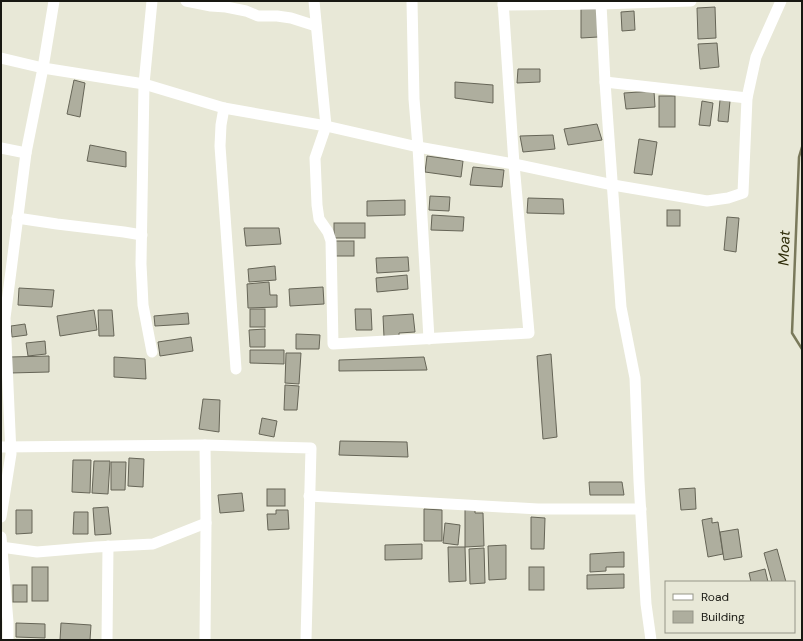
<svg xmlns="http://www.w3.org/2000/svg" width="803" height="641" viewBox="0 0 803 641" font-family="'DM Sans',sans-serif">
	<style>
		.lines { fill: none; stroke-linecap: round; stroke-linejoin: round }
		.stream { stroke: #7a795b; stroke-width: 2.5 }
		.building { fill: #aeae9e; stroke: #666557 }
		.minor { stroke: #fff; stroke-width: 11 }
		.labels { text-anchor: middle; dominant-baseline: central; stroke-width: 3.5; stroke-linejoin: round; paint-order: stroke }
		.water-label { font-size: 15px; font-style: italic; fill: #2f2d0a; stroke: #e8e8d7 }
	</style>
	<rect width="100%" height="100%" fill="#e8e8d7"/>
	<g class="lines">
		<polyline class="stream" points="802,147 799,157 792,333 802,349"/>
	</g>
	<g class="building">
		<polygon points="715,7 716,38 698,39 697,8"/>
		<polygon points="581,9 597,9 598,37 581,38"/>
		<polygon points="634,11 635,30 622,31 621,12"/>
		<polygon points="717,43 719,67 700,69 698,44"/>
		<polygon points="518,69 540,69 540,82 517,83"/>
		<polygon points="74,80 85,83 80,117 67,114"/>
		<polygon points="455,82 493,85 493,103 455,98"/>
		<polygon points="654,91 655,107 626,109 624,93"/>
		<rect x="659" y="96" width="16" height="31"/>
		<polygon points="720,100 730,101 728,122 718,121"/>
		<polygon points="702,101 713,103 710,126 699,125"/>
		<polygon points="597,124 602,140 568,145 564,129"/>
		<polygon points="553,135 555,149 523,152 520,136"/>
		<polygon points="639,139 657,142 652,175 634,173"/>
		<polygon points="90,145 126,152 126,167 87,161"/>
		<polygon points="427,156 463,161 461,177 425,172"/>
		<polygon points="473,167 504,170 502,187 470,185"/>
		<polygon points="430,196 450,197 449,211 429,210"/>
		<polygon points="528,198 563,199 564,214 527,213"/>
		<polygon points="405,200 405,215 367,216 367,201"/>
		<rect x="667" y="210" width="13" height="16"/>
		<polygon points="432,215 464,217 463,231 431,230"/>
		<polygon points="727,217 739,218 736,252 724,250"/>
		<rect x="334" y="223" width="31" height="15"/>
		<polygon points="244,228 279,228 281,244 246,246"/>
		<rect x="335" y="241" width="19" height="15"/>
		<polygon points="408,257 409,271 377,273 376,258"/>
		<polygon points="275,266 276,280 249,282 248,269"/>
		<polygon points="407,275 408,289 377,292 376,278"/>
		<polygon points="269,282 270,295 277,295 277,307 248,308 247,284"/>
		<polygon points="323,287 324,304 290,306 289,289"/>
		<polygon points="19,288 54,290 52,307 18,305"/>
		<rect x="250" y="309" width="15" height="18"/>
		<polygon points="355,309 371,309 372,330 356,330"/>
		<polygon points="94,310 97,330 60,336 57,316"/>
		<polygon points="98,310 112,310 114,336 99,336"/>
		<polygon points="188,313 189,324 155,326 154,316"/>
		<polygon points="413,314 415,332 399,333 399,336 384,337 383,316"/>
		<polygon points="25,324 27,335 12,337 11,326"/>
		<polygon points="265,329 265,347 250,347 249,330"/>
		<polygon points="296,334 320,335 319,349 296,349"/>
		<polygon points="191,337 193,351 160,356 158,342"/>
		<polygon points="45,341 46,354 28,356 26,343"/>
		<polygon points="250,350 284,350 284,364 250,363"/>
		<polygon points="286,353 301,353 299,384 285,383"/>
		<polygon points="551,354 557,437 543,439 537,356"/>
		<polygon points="49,356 49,372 10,373 10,357"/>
		<polygon points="114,357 145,359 146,379 114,377"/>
		<polygon points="424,357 427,370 339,371 339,360"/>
		<polygon points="285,385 299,386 297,410 284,410"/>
		<polygon points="203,399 220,400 219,432 199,429"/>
		<polygon points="262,418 277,421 274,437 259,434"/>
		<polygon points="340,441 407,442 408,457 339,455"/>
		<polygon points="129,458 144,459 143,487 128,486"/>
		<polygon points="73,460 91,460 90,493 72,492"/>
		<polygon points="94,461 110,461 108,494 92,493"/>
		<polygon points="111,462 126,462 125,490 111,490"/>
		<polygon points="589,482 622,482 624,495 590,495"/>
		<polygon points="695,488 696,509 681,510 679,489"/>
		<rect x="267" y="489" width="18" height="17"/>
		<polygon points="242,493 244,511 220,513 218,495"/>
		<polygon points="108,507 111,534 95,535 93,508"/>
		<polygon points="424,509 442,510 442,541 424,541"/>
		<polygon points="465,509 475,509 475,513 483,513 484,546 465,547"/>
		<polygon points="16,510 32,510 32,533 16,534"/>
		<polygon points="276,510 288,510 289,529 268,530 267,514 276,514"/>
		<polygon points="74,512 88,512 88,534 73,534"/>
		<polygon points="531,517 545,518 544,549 531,549"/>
		<polygon points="712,518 712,523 718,522 723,554 708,557 702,520"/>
		<polygon points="445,523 460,525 458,545 443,543"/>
		<polygon points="738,529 742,557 724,560 720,532"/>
		<polygon points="422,544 422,559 385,560 385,545"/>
		<polygon points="506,545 506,579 489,580 488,546"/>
		<polygon points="448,547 465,547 466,581 449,582"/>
		<polygon points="484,548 485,583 470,584 469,549"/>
		<polygon points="777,549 786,582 772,582 764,553"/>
		<polygon points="624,552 624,567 606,567 606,571 590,572 590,554"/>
		<rect x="32" y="567" width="16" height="34"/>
		<rect x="529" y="567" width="15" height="23"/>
		<polygon points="765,569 768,582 751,582 749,573"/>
		<polygon points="624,574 624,588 587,589 587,575"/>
		<rect x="13" y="585" width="14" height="17"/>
		<polygon points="16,623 45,624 45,638 16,637"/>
		<polygon points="61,623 91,625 90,640 60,640"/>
	</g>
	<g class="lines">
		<g class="minor">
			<polyline points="152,1 144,84 141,264 142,284 143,305 152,352"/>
			<polyline points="186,1 211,6 226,7 246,11 258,16 277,16 291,18 316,26"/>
			<polyline points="314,1 326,126 315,158 317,205 319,219 328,232 331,241 333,344 529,333 514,164 503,1"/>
			<polyline points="412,1 414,99 418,147 429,339"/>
			<polyline points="601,4 605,82 621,307 635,378 639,481 646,604 651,640"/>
			<polyline points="503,5 601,4 691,1"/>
			<polyline points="1,58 43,68 144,84 224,108 326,126 418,147 514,164 613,185 707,201 728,198 743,193 747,98 756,57 781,1"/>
			<polyline points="605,82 747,98"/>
			<polyline points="224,108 221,125 220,146 236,369"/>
			<polyline points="1,148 26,153"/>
			<polyline points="17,218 57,224 124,232 142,235"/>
			<polyline points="1,447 205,445 311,448 306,640"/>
			<polyline points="309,496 538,509 641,509"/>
			<polyline points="1,517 11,454 5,318 26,153 43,68 54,1"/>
			<polyline points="1,537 8,622 8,640"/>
			<polyline points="1,547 37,552 96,547 153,544 206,523"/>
			<polyline points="107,640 108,546"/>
			<polyline points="205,640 206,523 205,445"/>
		</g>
	</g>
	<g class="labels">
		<g class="water-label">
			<text transform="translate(784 248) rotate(-88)">Moat</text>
		</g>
	</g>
	<rect width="803" height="641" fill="none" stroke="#181812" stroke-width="4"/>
	<rect x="665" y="581" width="130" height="52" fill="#e8e8d7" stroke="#959588"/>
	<rect x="673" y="594" width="20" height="6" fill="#ffffff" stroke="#959588"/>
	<text x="701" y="601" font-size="12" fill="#181812">Road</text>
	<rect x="673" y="611" width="20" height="12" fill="#aeae9e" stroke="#959588"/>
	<text x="701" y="621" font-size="12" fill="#181812">Building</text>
</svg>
